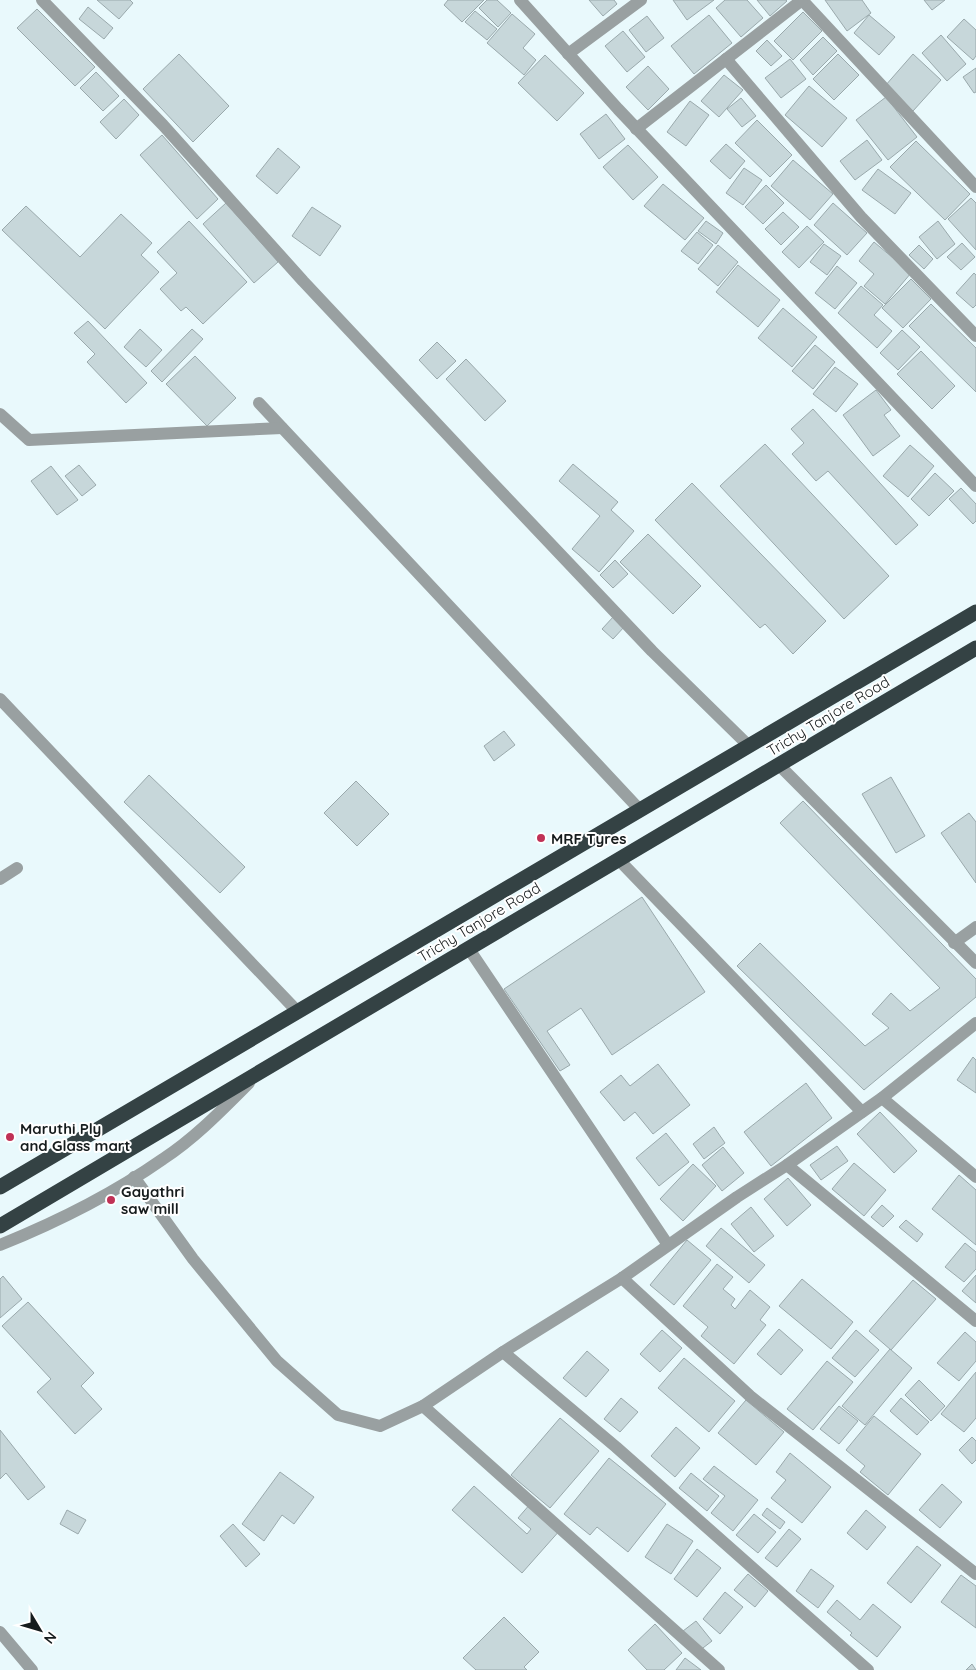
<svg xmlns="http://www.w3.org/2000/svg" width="976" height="1670" viewBox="0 0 976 1670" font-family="Quicksand,sans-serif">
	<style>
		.building { fill: #c7d7da; stroke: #9aa9ac }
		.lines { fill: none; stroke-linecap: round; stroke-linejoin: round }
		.street { stroke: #99a0a1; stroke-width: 12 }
		.highway { stroke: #344244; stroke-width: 15 }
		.poi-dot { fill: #c03156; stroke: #fff; stroke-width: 2 }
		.labels { text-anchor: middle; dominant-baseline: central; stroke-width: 4; stroke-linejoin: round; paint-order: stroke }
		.street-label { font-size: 15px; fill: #161c1d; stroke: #fff }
		.poi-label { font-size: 15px; font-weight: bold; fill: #161c1d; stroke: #fff; text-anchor: start }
	</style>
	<rect width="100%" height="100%" fill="#e9f9fc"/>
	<g class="building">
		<polygon points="97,0 130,0 133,3 119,19"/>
		<polygon points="448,0 484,0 462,22 444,5"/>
		<polygon points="487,0 497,0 511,13 498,27 479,8"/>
		<polygon points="589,0 614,0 617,4 603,16"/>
		<polygon points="673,0 714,0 687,20"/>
		<polygon points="725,0 747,0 763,18 741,37 716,8"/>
		<polygon points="757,0 786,0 787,1 770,16"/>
		<polygon points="825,0 862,0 871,13 847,31"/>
		<polygon points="924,0 945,0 932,10"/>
		<polygon points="88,7 113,28 104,39 79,19"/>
		<polygon points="37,9 95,67 75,86 17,28"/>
		<polygon points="475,11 497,29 487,40 465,22"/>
		<polygon points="803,12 822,31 793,60 774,41"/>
		<polygon points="512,14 535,34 523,48 536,60 524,75 487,43"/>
		<polygon points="709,15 732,43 694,74 671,46"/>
		<polygon points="869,15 895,37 879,55 854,33"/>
		<polygon points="647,16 664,38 646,52 629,30"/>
		<polygon points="964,19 976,30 976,56 973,60 947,37"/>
		<polygon points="623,31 645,57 627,72 605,46"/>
		<polygon points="941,35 966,64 947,81 922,53"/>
		<polygon points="823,37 837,51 813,75 800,60"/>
		<polygon points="767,40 782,56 771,66 756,51"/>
		<polygon points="179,54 229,106 193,142 143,89"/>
		<polygon points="838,54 859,75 834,100 813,79"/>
		<polygon points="913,54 941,80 913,111 885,86"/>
		<polygon points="545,55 584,93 557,121 518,83"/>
		<polygon points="790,59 806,79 781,98 765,78"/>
		<polygon points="648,66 669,89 648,110 626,87"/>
		<polygon points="976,68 976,92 974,93 963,77"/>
		<polygon points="96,72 119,96 103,111 80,88"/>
		<polygon points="724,75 743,90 719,117 701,101"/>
		<polygon points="809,86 847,118 822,147 785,115"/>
		<polygon points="886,97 917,137 888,160 856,120"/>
		<polygon points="741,98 756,116 742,127 727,109"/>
		<polygon points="124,99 139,115 116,139 100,122"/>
		<polygon points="690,101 709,115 686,146 667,132"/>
		<polygon points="606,114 625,139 599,159 580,134"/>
		<polygon points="757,120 792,155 770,177 735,143"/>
		<polygon points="162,135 218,199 197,219 140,155"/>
		<polygon points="867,140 882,160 855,180 840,161"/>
		<polygon points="916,141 970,194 945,220 890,167"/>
		<polygon points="726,144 745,161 730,179 710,161"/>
		<polygon points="628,145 658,177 633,200 603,167"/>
		<polygon points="278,148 300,167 277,194 256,176"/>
		<polygon points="793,160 833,194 810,220 771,186"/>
		<polygon points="744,168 762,180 743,205 726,193"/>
		<polygon points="878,169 911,193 895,214 862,190"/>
		<polygon points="663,184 704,218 685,240 644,206"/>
		<polygon points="766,185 784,203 763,224 745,207"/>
		<polygon points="971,198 976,203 976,250 948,219"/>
		<polygon points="226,203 278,262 254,283 203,224"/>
		<polygon points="833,203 867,233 847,255 814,225"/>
		<polygon points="26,206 80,257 121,214 152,243 141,255 159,272 105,329 2,230"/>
		<polygon points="312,207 341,226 320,256 292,236"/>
		<polygon points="783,212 799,227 781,245 765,229"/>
		<polygon points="189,221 247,282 203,324 186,307 181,311 160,289 177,273 157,252"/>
		<polygon points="706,221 723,233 716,244 698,231"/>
		<polygon points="938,221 955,244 937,259 919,237"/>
		<polygon points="807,226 824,242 799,268 782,252"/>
		<polygon points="697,232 713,245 698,264 681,251"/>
		<polygon points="874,242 911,273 885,304 864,286 874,274 859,261"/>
		<polygon points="962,243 975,257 961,270 947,257"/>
		<polygon points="824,244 841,256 827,275 810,262"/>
		<polygon points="718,245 738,262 718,286 698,269"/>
		<polygon points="919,245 933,259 924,269 909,255"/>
		<polygon points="738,265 780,300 758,327 716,292"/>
		<polygon points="837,266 857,283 835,309 815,293"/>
		<polygon points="974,273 976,275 976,305 973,308 956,293"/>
		<polygon points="911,279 931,299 903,328 882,308"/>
		<polygon points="861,286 883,305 874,315 892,331 877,348 838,313"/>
		<polygon points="931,304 976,348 976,392 909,326"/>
		<polygon points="783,308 817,337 792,367 758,338"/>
		<polygon points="88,321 147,383 126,403 87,362 95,354 74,333"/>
		<polygon points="140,329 162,350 146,367 124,347"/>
		<polygon points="192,329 203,339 162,382 151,371"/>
		<polygon points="902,330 920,347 898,370 880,353"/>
		<polygon points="437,342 456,361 437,379 419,360"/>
		<polygon points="815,345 835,362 813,389 792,371"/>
		<polygon points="921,351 955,386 932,409 897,374"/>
		<polygon points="195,356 236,398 207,426 166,384"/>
		<polygon points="466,359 506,401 485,421 446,379"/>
		<polygon points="835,367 858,384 836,412 813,394"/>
		<polygon points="876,390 891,410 884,415 900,436 873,456 843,415"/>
		<polygon points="813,409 918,525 896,545 828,471 816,481 792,454 804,443 791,429"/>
		<polygon points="765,444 889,576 844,619 720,486"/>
		<polygon points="910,445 934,466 908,497 883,476"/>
		<polygon points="573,464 618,502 611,510 634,531 599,572 572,549 600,516 559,481"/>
		<polygon points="79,465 96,485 82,496 65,476"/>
		<polygon points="51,466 78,500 57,515 31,481"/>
		<polygon points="935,473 954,491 929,516 911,499"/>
		<polygon points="692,483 826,621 793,654 765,624 760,628 655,520"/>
		<polygon points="961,488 976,504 976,521 973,524 949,499"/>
		<polygon points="648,534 701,586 673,614 620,562"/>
		<polygon points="615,560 628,574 613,588 600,575"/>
		<polygon points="614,616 625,626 613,639 602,629"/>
		<polygon points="504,731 515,745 494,761 484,746"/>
		<polygon points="149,775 245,867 220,893 124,802"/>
		<polygon points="891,777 925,836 896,853 862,794"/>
		<polygon points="356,781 389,814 357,846 324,813"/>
		<polygon points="803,801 976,979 976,997 864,1090 737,966 760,943 865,1046 889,1028 872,1014 891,993 910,1011 940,988 780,823"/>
		<polygon points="969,813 976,822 976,883 941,833"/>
		<polygon points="642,897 705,992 612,1055 581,1008 547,1031 570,1065 560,1071 504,989"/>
		<polygon points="973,1057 976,1060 976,1093 957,1080"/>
		<polygon points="658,1064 690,1105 653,1134 635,1112 624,1121 600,1092 621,1075 630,1086"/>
		<polygon points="806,1083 832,1118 771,1166 744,1132"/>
		<polygon points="880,1112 917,1151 894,1173 857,1134"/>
		<polygon points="714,1127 725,1143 704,1159 693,1144"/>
		<polygon points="666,1133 689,1162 659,1186 636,1158"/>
		<polygon points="837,1146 848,1161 821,1180 810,1165"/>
		<polygon points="723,1147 744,1173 722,1191 702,1165"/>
		<polygon points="854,1163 886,1190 864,1216 832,1189"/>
		<polygon points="693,1164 716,1186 683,1221 660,1199"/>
		<polygon points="959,1175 976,1190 976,1245 932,1209"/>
		<polygon points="788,1178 811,1205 787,1226 764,1199"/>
		<polygon points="882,1205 894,1216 883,1227 871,1217"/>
		<polygon points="751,1207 774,1236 754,1252 731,1224"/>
		<polygon points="906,1220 923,1234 917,1242 899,1227"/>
		<polygon points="721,1228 765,1265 749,1283 706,1246"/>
		<polygon points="687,1240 711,1260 674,1305 650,1285"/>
		<polygon points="965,1243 976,1252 976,1269 964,1282 945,1267"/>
		<polygon points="717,1264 733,1277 723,1289 735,1299 731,1305 735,1309 750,1290 770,1307 760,1320 766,1325 734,1364 701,1336 708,1327 683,1306"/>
		<polygon points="976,1275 976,1303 962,1291"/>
		<polygon points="3,1276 22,1299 0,1318 0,1279"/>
		<polygon points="802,1279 853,1322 831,1349 779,1306"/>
		<polygon points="913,1280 936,1299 891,1350 869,1331"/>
		<polygon points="28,1302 94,1373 81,1386 102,1409 75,1434 37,1392 51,1379 2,1326"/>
		<polygon points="779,1329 803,1350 781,1375 757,1354"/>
		<polygon points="662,1330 682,1348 660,1372 640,1354"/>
		<polygon points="856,1330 879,1350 855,1377 832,1358"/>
		<polygon points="965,1332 976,1342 976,1361 959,1381 937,1363"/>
		<polygon points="890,1349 912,1368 865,1425 842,1406"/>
		<polygon points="587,1351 609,1370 586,1397 563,1378"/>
		<polygon points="684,1358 735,1401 709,1432 658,1388"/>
		<polygon points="827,1361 853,1382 813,1430 787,1409"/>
		<polygon points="976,1372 976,1418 964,1432 941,1414"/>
		<polygon points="919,1380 945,1406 931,1421 905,1395"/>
		<polygon points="621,1398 638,1412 620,1432 604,1419"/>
		<polygon points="901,1398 929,1422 917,1435 890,1411"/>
		<polygon points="746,1400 784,1432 756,1465 718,1433"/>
		<polygon points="839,1406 858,1421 839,1444 820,1429"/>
		<polygon points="874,1416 921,1454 888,1495 860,1472 865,1466 846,1450"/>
		<polygon points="560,1418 599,1451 550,1508 511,1475"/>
		<polygon points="676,1427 700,1448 675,1477 651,1456"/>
		<polygon points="0,1430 45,1487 28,1500 6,1473 0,1479"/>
		<polygon points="972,1437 976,1441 976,1460 972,1464 959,1450"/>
		<polygon points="790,1453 831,1487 802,1523 771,1498 786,1480 776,1472"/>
		<polygon points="609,1458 666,1504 628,1552 597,1527 590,1535 564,1514"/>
		<polygon points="714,1466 758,1500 733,1531 711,1513 725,1496 703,1479"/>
		<polygon points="280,1472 314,1497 294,1524 282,1515 264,1541 242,1524"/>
		<polygon points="691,1473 719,1496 707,1511 679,1488"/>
		<polygon points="942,1484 962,1502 940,1528 919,1510"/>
		<polygon points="474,1486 527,1534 531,1529 518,1518 531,1503 561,1529 522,1573 452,1510"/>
		<polygon points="767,1508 785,1522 780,1529 762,1515"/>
		<polygon points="67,1510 86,1520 78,1534 60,1524"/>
		<polygon points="866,1510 886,1527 867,1550 847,1533"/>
		<polygon points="754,1514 776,1532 758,1553 736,1535"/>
		<polygon points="233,1524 260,1554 246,1567 220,1536"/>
		<polygon points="667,1524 693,1541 671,1574 645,1557"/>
		<polygon points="789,1529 801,1539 777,1567 765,1558"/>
		<polygon points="917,1546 941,1565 911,1603 887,1583"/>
		<polygon points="697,1549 721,1568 697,1597 674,1579"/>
		<polygon points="811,1569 834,1586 818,1608 796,1591"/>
		<polygon points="748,1574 768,1591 755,1607 734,1590"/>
		<polygon points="961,1575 976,1586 976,1628 941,1602"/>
		<polygon points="725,1592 743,1607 720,1634 703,1619"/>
		<polygon points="837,1600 860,1620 873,1604 901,1627 877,1657 850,1635 852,1633 827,1612"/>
		<polygon points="504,1617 539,1652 524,1667 527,1670 476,1670 463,1658"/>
		<polygon points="696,1621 712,1641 699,1651 683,1631"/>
		<polygon points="655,1624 682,1653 664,1670 647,1670 628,1650"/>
		<polygon points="685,1658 701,1670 676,1670"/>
		<polygon points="972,1664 976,1670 966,1670"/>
	</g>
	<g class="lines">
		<g class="street">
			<polyline points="42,0 163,125 303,281 487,477 652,651 749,746"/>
			<polyline points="520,0 618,109 976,486"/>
			<polyline points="802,0 976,187"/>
			<polyline points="568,54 641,0"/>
			<polyline points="726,59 861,217 976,336"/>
			<polyline points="636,129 802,0"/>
			<polyline points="259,403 640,810"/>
			<polyline points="0,414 29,440 282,428"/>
			<polyline points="0,699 297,1011"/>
			<polyline points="779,765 976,963"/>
			<polyline points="619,860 862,1112"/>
			<polyline points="0,879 17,868"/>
			<polyline points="954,943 976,927"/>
			<polyline points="469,949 668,1245"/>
			<polyline points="882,1098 976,1177"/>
			<polyline points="787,1165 976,1321"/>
			<polyline points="134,1177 193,1259 277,1361 338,1415 380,1426 423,1406 503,1352 622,1278 737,1197 787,1165 882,1098 976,1023"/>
			<path d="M0,1245C57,1222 113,1194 163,1159C195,1138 222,1110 249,1083"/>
			<polyline points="622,1278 750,1396 976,1574"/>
			<polyline points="503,1352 616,1447 868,1670"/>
			<polyline points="423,1406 719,1670"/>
			<polyline points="0,1632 32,1670"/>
		</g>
		<g class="highway">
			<polyline points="0,1187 976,612"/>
			<polyline points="0,1226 976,648"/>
		</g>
	</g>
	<g class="poi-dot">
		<circle cx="541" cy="838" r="5"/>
		<circle cx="10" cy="1137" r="5"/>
		<circle cx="111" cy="1200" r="5"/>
	</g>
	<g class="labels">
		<g class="street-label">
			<text transform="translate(828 716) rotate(-31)">Trichy Tanjore Road</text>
			<text transform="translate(479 922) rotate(-31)">Trichy Tanjore Road</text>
		</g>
		<g class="poi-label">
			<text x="551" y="838">MRF Tyres</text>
			<text x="20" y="1128">Maruthi Ply<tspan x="20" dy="17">and Glass mart</tspan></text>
			<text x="121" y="1191">Gayathri<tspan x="121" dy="17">saw mill</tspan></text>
		</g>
	</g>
	<g transform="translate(40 1630) rotate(128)" stroke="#ffffff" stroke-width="4" paint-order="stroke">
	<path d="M0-4L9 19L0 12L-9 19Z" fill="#161c1d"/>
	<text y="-8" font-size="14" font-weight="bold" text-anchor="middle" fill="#161c1d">N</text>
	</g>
</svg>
